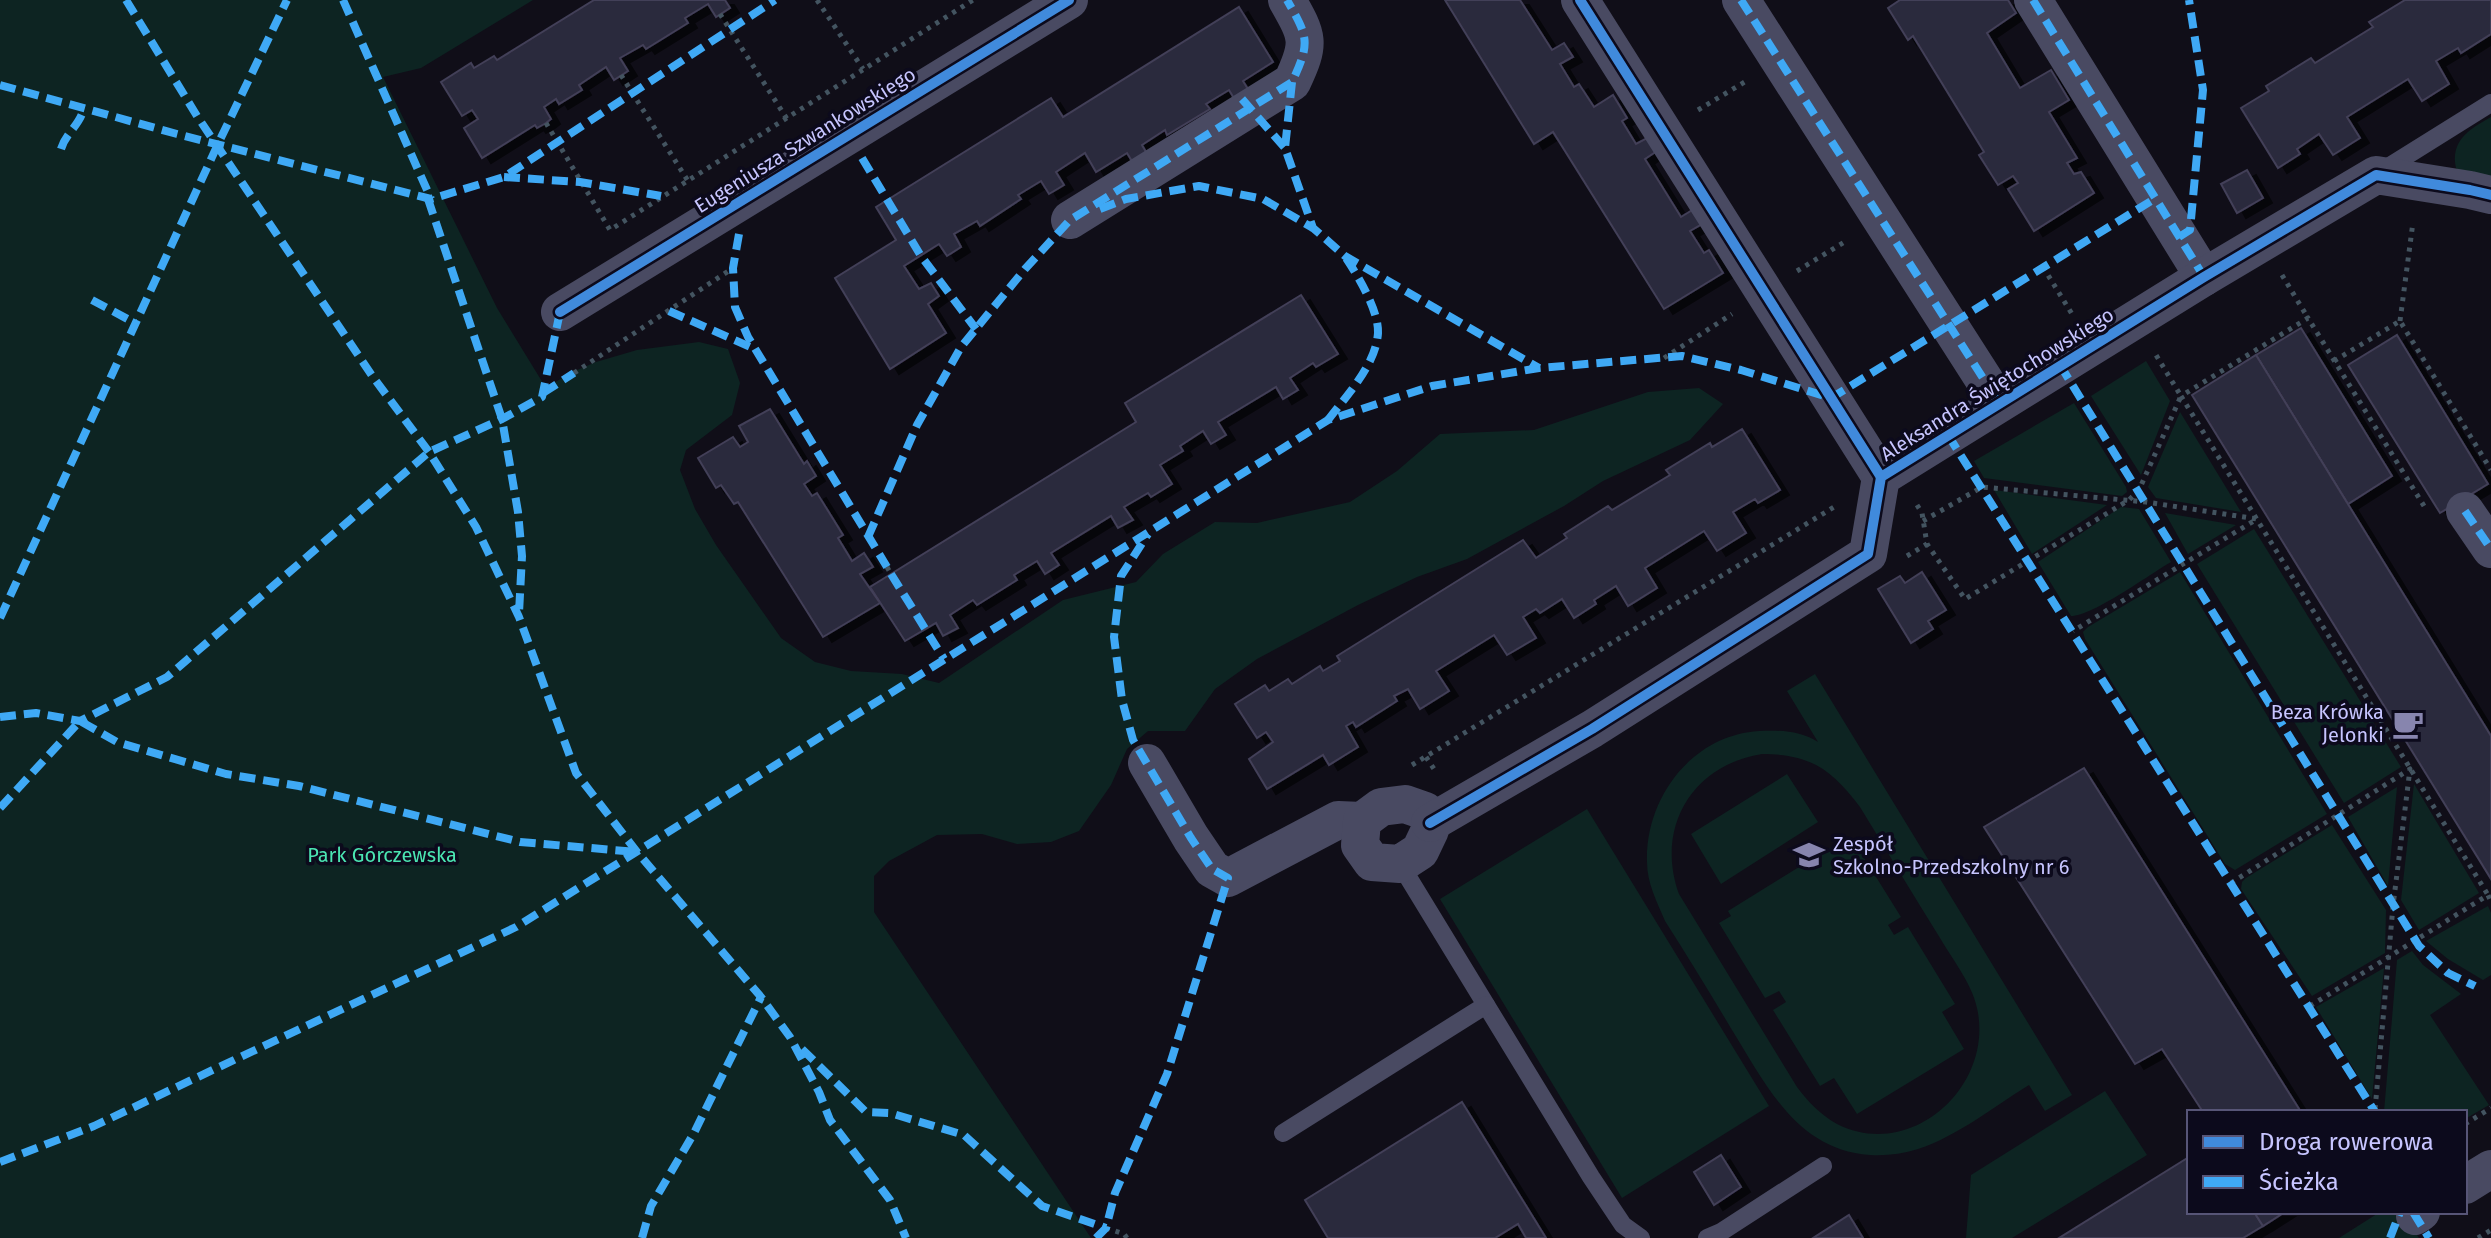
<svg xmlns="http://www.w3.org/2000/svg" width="2491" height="1238" viewBox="0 0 2491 1238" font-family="'Fira Sans',sans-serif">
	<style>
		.green { fill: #0d2422; fill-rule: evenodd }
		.building { fill: #2c2a3c; stroke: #423f58; stroke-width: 2; filter: url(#shadow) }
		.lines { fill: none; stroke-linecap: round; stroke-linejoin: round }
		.path { stroke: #435460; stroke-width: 5; stroke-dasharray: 4 6; stroke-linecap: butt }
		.service { stroke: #494a62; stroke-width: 18 }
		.minor { stroke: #494a62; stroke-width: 38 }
		.quiet { stroke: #3fa9f5; stroke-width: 8; stroke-dasharray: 16 8; stroke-linecap: butt }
		.cycleway-casing { stroke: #0c0a1c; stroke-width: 15 }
		.cycleway { stroke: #408adc; stroke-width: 10 }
		.labels { text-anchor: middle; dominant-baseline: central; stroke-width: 7; stroke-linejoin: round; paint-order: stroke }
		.street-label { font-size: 20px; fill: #c7c5ff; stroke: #0c0a1c }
		.poi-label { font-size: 20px; fill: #c7c5ff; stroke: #0c0a1c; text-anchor: end }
		.park-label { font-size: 20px; fill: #4be5b2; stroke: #0c0a1c }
	</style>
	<defs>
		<filter id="shadow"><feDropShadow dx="9" dy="5" stdDeviation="0" flood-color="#0009"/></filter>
	</defs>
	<rect width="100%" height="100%" fill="#100e18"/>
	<g class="green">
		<polygon points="0,0 533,0 421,68 383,77 497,308 546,388 570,373 596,362 637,350 699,342 728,349 740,383 732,415 686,450 680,470 695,509 716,545 781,638 815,662 851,671 902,674 939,683 1063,600 1136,582 1163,554 1215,522 1257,523 1350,502 1397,471 1440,434 1534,430 1648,392 1699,388 1723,404 1690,440 1603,481 1564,506 1467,559 1417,577 1358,605 1257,659 1215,689 1185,731 1148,731 1127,749 1111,785 1079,831 1051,842 1017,844 982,834 937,835 889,861 874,876 874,912 1091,1238 0,1238"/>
		<path d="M2491,117V179L2465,174L2456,168C2450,140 2470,129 2491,117Z"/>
		<polygon points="2146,361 2170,401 2141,475 2091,396"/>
		<polygon points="2074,403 2126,487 2127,492 2122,496 1984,478 1974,461"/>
		<polygon points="2180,412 2241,512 2156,498 2148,487"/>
		<polygon points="1994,490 2107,505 2032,554"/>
		<path d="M2121,507L2139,509L2171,562C2150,574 2093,616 2071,616L2038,562Z"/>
		<polygon points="2165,513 2236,525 2188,554"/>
		<polygon points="2254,529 2401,767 2344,803 2197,564"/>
		<polygon points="2180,572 2327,814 2235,870 2225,864 2085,639 2083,632 2088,627"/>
		<path d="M1815,674L2072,1095L2045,1111L2029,1085C1993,1107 1958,1136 1918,1149C1902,1154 1886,1156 1870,1155C1797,1150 1766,1085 1732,1030C1710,993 1688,957 1665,921C1657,902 1647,883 1647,862C1645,798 1692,735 1759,731C1781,730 1801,731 1818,742L1787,691ZM1762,754C1811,754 1832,770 1860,807C1887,851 1913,895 1940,938C1954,962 1974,986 1978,1013C1991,1089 1910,1161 1837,1124C1821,1115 1808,1102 1797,1087L1679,894C1655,828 1692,765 1762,754Z"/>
		<polygon points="1787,774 1818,822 1721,884 1691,834"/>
		<polygon points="2414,784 2479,893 2419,930 2401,900"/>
		<polygon points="2397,787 2388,886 2348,817"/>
		<polygon points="1587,809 1769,1106 1622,1198 1440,899"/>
		<polygon points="2332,825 2386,910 2385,953 2312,996 2241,889 2242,882 2246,878"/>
		<polygon points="1853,840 1901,917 1888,925 1894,935 1908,927 1955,1004 1942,1012 1964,1049 1857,1114 1834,1078 1820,1086 1773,1010 1786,1002 1779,991 1765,998 1719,923 1731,916 1728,911 1838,843 1841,847"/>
		<polygon points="2488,906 2491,913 2491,975 2483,980 2448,959 2426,941"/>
		<polygon points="2412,951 2423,965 2461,994 2430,1015 2489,1105 2465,1119 2465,1112 2384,1112 2397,960"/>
		<polygon points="2384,968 2372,1099 2316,1007"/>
		<polygon points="2105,1091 2147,1155 2012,1238 1966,1238 1971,1175"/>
		<path d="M2380,1212C2408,1212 2405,1215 2419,1238H2339Z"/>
	</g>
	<g class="building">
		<polygon points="594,0 725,0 730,8 716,17 708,4 685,18 688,23 646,49 643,45 620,58 628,71 614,80 606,67 579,85 582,90 559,104 556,99 544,107 551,119 546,123 537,128 535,125 482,158 464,128 478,119 472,110 462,116 441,82 471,63 474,68 494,56 497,60"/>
		<polygon points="1445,0 1520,0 1552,50 1564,43 1573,57 1560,64 1574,87 1579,84 1594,107 1613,95 1627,118 1622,121 1636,144 1649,137 1657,151 1645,159 1681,217 1694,209 1702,224 1690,231 1704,253 1709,250 1723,273 1664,309 1553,132 1534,144"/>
		<polygon points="1900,0 2008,0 2016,13 1987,33 2020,88 2051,70 2069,100 2049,112 2077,158 2067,163 2074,174 2081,172 2094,193 2034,231 2008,189 2018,183 2013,176 1998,185 1979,155 1984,152 1913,36 1908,40 1888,8"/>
		<polygon points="2405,0 2491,0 2491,34 2461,53 2458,48 2436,61 2449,84 2422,101 2408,79 2347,117 2360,138 2333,155 2319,134 2297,149 2300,154 2278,168 2241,108 2269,91 2266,86 2311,58 2315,63 2373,27 2369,22"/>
		<polygon points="1239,7 1273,62 1243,81 1251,94 1237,103 1229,90 1206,104 1210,109 1167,135 1165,130 1142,145 1149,157 1135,166 1127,153 1096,172 1085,153 1056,172 1064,185 1049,194 1041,181 1018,195 1021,199 980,226 977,221 954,234 961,247 947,256 939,244 904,266 919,289 931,283 939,296 928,304 946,333 890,369 835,278 896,240 876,207 1051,98 1063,117"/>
		<polygon points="2247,170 2263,198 2237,213 2221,184"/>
		<polygon points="1301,295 1338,354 1316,367 1313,363 1290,378 1298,390 1283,399 1276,387 1218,422 1226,435 1211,444 1203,431 1180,446 1183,451 1160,465 1172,484 1151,497 1148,493 1124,507 1133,520 1118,528 1111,516 1051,553 1059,565 1045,574 1037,561 1014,575 1017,580 977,605 973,600 950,615 958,628 943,636 936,623 905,641 870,587 1136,422 1125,403"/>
		<polygon points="2301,328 2392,476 2348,504 2256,355"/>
		<polygon points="2397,335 2488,484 2440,513 2348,365"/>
		<polygon points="2256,355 2491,736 2491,879 2192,395"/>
		<polygon points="770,409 804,464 807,461 816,476 804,484 812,496 817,493 843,535 838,538 852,561 864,553 873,567 860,574 880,603 823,637 738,502 734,504 721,485 716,488 698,458 733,437 740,447 748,442 739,426"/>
		<polygon points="1742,429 1780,490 1758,503 1755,499 1733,512 1746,533 1717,551 1704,531 1645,568 1657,588 1628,606 1616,586 1594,600 1596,604 1574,618 1562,599 1540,613 1536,609 1523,617 1536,638 1507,655 1494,635 1436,671 1449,691 1420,709 1408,689 1394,696 1397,701 1356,727 1353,722 1346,726 1358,747 1329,765 1323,755 1267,789 1249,759 1273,742 1266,732 1257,738 1235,704 1265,685 1269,691 1288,679 1292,684 1320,666 1323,671 1340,661 1337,656 1523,540 1536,558 1567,538 1564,534 1608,506 1612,510 1670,475 1666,470 1710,443 1712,447"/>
		<polygon points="1922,572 1946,610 1928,621 1933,629 1911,643 1878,589 1900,576 1905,583"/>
		<polygon points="2084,768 2301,1112 2203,1112 2162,1049 2135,1064 1984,827"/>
		<polygon points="1462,1102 1546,1238 1526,1238 1518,1224 1495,1238 1328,1238 1305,1200"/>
		<polygon points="1721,1155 1741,1187 1714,1205 1694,1172"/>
		<polygon points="2189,1157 2189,1212 2254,1212 2263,1226 2243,1238 2059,1238"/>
		<polygon points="2254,1212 2285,1212 2263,1226"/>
		<polygon points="1849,1215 1863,1238 1813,1238"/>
	</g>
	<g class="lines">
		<g class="path">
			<polyline points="817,0 863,69"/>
			<polyline points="720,14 787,119"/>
			<polyline points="621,75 688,181"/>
			<polyline points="1698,110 1748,80"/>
			<polyline points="546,123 610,230 973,0"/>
			<polyline points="2043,267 2072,314"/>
			<polyline points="1797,271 1846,241"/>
			<polyline points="2282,275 2308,318"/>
			<polyline points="2400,321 2413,222"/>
			<polyline points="1664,358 1732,314"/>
			<polyline points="2334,361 2400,321 2491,470"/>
			<polyline points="574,373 733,268"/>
			<polyline points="1917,505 1922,513 1927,544 1965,599 2129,500 2139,490 2181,396 2156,355"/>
			<polyline points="2424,506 2308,318 2181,396 2488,895 2491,893"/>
			<polyline points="1923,521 1982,487 2146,502 2257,519 2073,631"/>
			<polyline points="1907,556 1927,544"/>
			<polyline points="887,567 891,574"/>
			<polyline points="1426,757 1436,772"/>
			<polyline points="1412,765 1834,507"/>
			<polyline points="2231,883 2410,769 2393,906 2375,1110"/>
			<polyline points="2310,1006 2488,895 2491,902"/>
			<polyline points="2465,1124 2491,1108"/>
			<polyline points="1106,1228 1124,1234 1127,1238"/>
			<polyline points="2478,1238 2491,1230"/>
		</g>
		<g class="service">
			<polyline points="2382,171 2491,103"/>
			<polyline points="1400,864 1591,1177 1623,1225 1641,1238"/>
			<polyline points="1283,1133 1486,1005"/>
			<polyline points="1707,1238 1721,1232 1823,1166"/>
		</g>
		<g class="minor">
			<polyline points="1580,0 1881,477"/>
			<polyline points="1741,0 1999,403"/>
			<polyline points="2033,0 2204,277"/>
			<path d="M1070,220L1292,82C1311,42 1308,37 1287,0"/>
			<polyline points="560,312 1069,0"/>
			<polyline points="2465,511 2491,549"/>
			<polyline points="1147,763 1191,838 1212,869 1228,878 1338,820 1362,821"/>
			<polygon points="1405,804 1425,811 1430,823 1430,830 1420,851 1400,864 1372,862 1360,845 1362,821 1381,807"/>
			<polyline points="1430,823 1592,729 1868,554 1881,477 2204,277 2376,175 2470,190 2491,195"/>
			<polyline points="2465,1185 2491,1169"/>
			<polyline points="2415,1216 2421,1212"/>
		</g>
		<g class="quiet">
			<polyline points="126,0 197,116 373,377 429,452 476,527 519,617 576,773 637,852 761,997 790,1037 819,1092 830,1120 890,1200 906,1238"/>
			<polyline points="343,0 431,199"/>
			<polyline points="1741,0 1999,403"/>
			<polyline points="2033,0 2204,277"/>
			<polyline points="1292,82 1285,148 1313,228 1345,256 1539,368"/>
			<polyline points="0,85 177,134 431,199 504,177 775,0"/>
			<polyline points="1242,99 1285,148"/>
			<path d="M61,149C66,132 79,127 84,108"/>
			<polyline points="862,158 921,256 976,329"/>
			<polyline points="504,177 580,182 661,196"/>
			<polyline points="428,199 502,419 518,512 522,556 519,613"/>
			<polyline points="1100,209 1126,199 1199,186 1263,199 1313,228"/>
			<polyline points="739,234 733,268 735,307 748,337 887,567"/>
			<polyline points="2179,237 2190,230 2203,90 2189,0"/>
			<polyline points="92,300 135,323"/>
			<polyline points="669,311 755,349"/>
			<polyline points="2060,365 2419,946 2448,973 2475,986"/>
			<polyline points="543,393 574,373"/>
			<path d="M1328,420C1346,396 1376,365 1378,333C1379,311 1358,276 1346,258"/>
			<polyline points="1948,435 2375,1112"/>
			<polyline points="2465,511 2491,549"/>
			<path d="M868,537L917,425L961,347L1025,269L1070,220L1292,82C1311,42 1308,37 1287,0"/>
			<polyline points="891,574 944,659"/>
			<polyline points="0,618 218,144 287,0"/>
			<polyline points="0,717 36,713 80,721 167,677 429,452 502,419 542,397 560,312"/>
			<polyline points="0,808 80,721 117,742 226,774 299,786 520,842 637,852"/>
			<polyline points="802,1049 866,1112 890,1113 964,1135 1042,1206 1106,1228"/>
			<polyline points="0,1162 94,1126 516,927 1328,420 1432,386 1539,368 1682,356 1741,370 1831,398 2156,198"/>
			<polyline points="2413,1212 2429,1238"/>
			<polyline points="642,1238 651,1206 694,1133 761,997"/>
			<polyline points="1096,1238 1106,1228 1115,1193 1167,1074 1228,878 1212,869 1191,838 1133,740 1122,700 1114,637 1121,576 1148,534"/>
			<polyline points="2390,1238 2400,1212"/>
		</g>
		<defs>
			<g id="cycleway">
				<polyline points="1580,0 1881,477"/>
				<polyline points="560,312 1069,0"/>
				<polyline points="1430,823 1592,729 1868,554 1881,477 2204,277 2376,175 2470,190 2491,195"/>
			</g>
		</defs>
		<use href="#cycleway" class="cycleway-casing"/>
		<use href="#cycleway" class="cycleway"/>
	</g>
	<defs>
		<symbol id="cafe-bare" viewBox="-9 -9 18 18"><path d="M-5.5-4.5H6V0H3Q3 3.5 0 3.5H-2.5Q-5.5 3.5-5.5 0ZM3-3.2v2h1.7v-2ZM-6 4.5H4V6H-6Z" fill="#8785ae" stroke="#0c0a1c" stroke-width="2.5" paint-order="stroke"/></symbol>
		<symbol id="school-bare" viewBox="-9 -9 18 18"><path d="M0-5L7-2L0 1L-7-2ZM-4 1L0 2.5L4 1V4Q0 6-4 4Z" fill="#8785ae" stroke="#0c0a1c" stroke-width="2.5" paint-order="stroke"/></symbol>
	</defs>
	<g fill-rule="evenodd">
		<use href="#cafe-bare" x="2386" y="702" width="44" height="44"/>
		<use href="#school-bare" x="1787" y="833" width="44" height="44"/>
	</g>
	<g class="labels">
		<g class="street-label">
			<text transform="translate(805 140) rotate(-32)">Eugeniusza Szwankowskiego</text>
			<text transform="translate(1997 384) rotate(-32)">Aleksandra Świętochowskiego</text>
		</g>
		<g class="poi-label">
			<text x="2384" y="712">Beza Krówka<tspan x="2384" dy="23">Jelonki</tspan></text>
			<text x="1833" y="844" text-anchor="start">Zespół<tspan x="1833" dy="23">Szkolno-Przedszkolny nr 6</tspan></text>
		</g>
		<g class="park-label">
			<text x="382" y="855">Park Górczewska</text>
		</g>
	</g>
	<rect x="2187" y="1110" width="280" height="104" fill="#0c0a1c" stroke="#575577" stroke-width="2"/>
	<rect x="2203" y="1136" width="40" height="12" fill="#408adc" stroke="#575577" stroke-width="2"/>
	<text x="2259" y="1150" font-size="24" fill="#c7c5ff">Droga rowerowa</text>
	<rect x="2203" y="1176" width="40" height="12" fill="#3fa9f5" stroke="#575577" stroke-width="2"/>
	<text x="2259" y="1190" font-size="24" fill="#c7c5ff">Ścieżka</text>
</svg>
